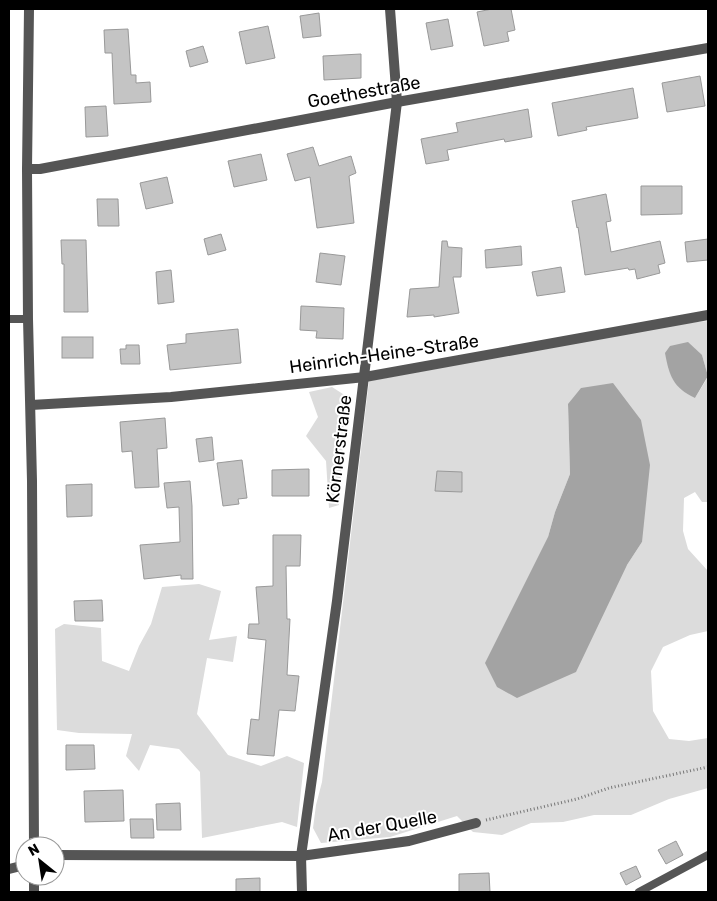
<svg xmlns="http://www.w3.org/2000/svg" width="717" height="901" viewBox="0 0 717 901" font-family="Rubik,sans-serif">
	<style>
		.green { fill: #dcdcdc; fill-rule: evenodd }
		.water { fill: #a3a3a3 }
		.building { fill: #c4c4c4; stroke: #999 }
		.lines { fill: none; stroke-linecap: round; stroke-linejoin: round }
		.path { stroke: #777; stroke-width: 3; stroke-dasharray: 1 2.5; stroke-linecap: butt }
		.lane { stroke: #555; stroke-width: 8 }
		.street { stroke: #555; stroke-width: 10 }
		.labels { text-anchor: middle; dominant-baseline: central; stroke-width: 4; stroke-linejoin: round; paint-order: stroke }
		.street-label { font-size: 18px; fill: #000; stroke: #fff }
	</style>
	<rect width="100%" height="100%" fill="#fff"/>
	<g class="green">
		<path d="M708,321V376L702,355L695,398L708,377V502H702L695,492L684,498L683,531L688,549L708,571V631L690,635L663,647L651,671L653,711L669,739L689,741L708,738V788L669,799L631,815H594L563,822L531,823L502,835L473,832L457,816L390,837L321,843L313,828L316,805L322,782L369,381L675,324ZM568,404L642,542L627,565L548,537L555,512L570,474Z"/>
		<polygon points="332,387 346,396 339,505 329,508 326,461 306,436 318,417 309,392"/>
		<polygon points="199,584 221,591 209,640 237,636 233,662 207,658 197,714 228,755 261,766 287,756 304,763 297,827 282,822 202,838 200,772 179,749 150,745 139,771 126,756 132,734 79,733 57,730 55,629 64,624 101,628 102,661 129,671 139,646 151,624 162,587"/>
	</g>
	<g class="water">
		<path d="M688,342L702,355L708,376L695,398C673,388 669,375 665,353L670,346Z"/>
		<polygon points="613,383 641,420 650,465 642,542 627,565 576,672 517,698 497,687 485,663 548,537 555,512 570,474 568,404 581,388"/>
	</g>
	<g class="building">
		<polygon points="492,9 511,9 515,30 507,32 509,41 484,46 477,12"/>
		<polygon points="319,13 321,36 303,38 300,16"/>
		<polygon points="448,19 453,46 431,50 426,23"/>
		<polygon points="268,26 275,58 246,64 239,32"/>
		<polygon points="128,29 131,75 136,75 136,83 150,82 151,102 114,104 112,53 105,53 104,30"/>
		<polygon points="203,46 208,62 190,67 186,51"/>
		<polygon points="361,54 361,78 324,80 323,56"/>
		<polygon points="700,76 705,106 667,112 662,83"/>
		<polygon points="633,88 638,118 586,127 587,130 558,136 552,103"/>
		<polygon points="106,106 108,136 86,137 85,107"/>
		<polygon points="528,109 532,137 505,142 504,139 447,150 449,160 426,164 421,139 458,132 456,123"/>
		<polygon points="313,147 319,166 351,156 356,173 349,176 354,223 317,228 310,177 295,181 287,154"/>
		<polygon points="261,154 267,180 234,187 228,161"/>
		<polygon points="167,177 173,203 146,209 140,183"/>
		<polygon points="641,186 682,186 682,214 641,215"/>
		<polygon points="606,194 611,221 606,222 611,252 660,241 665,263 658,265 660,273 637,279 635,269 629,270 628,268 585,275 578,227 577,228 572,201"/>
		<polygon points="97,199 118,199 119,226 98,226"/>
		<polygon points="221,234 226,250 208,255 204,239"/>
		<polygon points="708,239 708,260 687,262 685,242"/>
		<polygon points="61,240 86,240 88,312 64,312 64,264 62,264"/>
		<polygon points="442,241 447,241 448,247 462,248 461,277 453,277 459,313 434,317 434,315 407,317 410,289 439,287"/>
		<polygon points="521,246 522,265 486,268 485,250"/>
		<polygon points="320,253 345,256 341,285 316,282"/>
		<polygon points="561,267 565,292 537,296 532,272"/>
		<polygon points="171,270 174,302 158,304 156,272"/>
		<polygon points="301,306 344,308 343,339 316,338 317,331 300,330"/>
		<polygon points="238,329 241,363 170,370 167,345 186,343 186,334"/>
		<rect x="62" y="337" width="31" height="21"/>
		<polygon points="126,345 139,345 140,364 121,364 120,349 126,349"/>
		<polygon points="165,418 167,448 157,449 159,487 135,488 132,451 122,452 120,422"/>
		<polygon points="212,437 214,460 199,462 196,439"/>
		<polygon points="242,460 247,498 238,499 239,504 223,506 217,463"/>
		<polygon points="309,469 309,496 272,496 272,470"/>
		<polygon points="437,471 462,472 462,492 435,491"/>
		<polygon points="190,481 192,506 193,579 181,579 181,575 144,579 140,545 180,542 179,507 167,508 164,483"/>
		<polygon points="92,484 92,516 67,517 66,485"/>
		<polygon points="273,535 301,535 300,566 286,566 287,619 290,619 287,675 299,676 295,711 279,710 274,756 247,754 251,719 259,720 266,640 248,638 249,624 259,624 256,587 273,586"/>
		<polygon points="102,600 103,621 75,621 74,601"/>
		<polygon points="66,745 94,745 95,769 66,770"/>
		<polygon points="123,790 124,821 85,822 84,791"/>
		<polygon points="180,803 181,830 157,830 156,804"/>
		<polygon points="130,819 153,819 154,838 131,838"/>
		<polygon points="676,841 683,855 666,864 658,850"/>
		<polygon points="636,866 641,877 626,885 620,873"/>
		<polygon points="489,873 490,892 459,892 459,874"/>
		<polygon points="260,878 260,892 236,892 236,879"/>
	</g>
	<g class="lines">
		<polyline class="path" points="486,820 577,799 609,788 708,767"/>
		<g class="lane">
			<polyline points="9,319 28,319"/>
			<polyline points="639,892 708,855"/>
		</g>
		<g class="street">
			<polyline points="29,9 27,169 28,319 32,481 34,846"/>
			<polyline points="27,169 40,169 397,102 708,48"/>
			<polyline points="31,405 171,397 365,377 708,315"/>
			<polyline points="55,855 301,856 409,841 476,823"/>
			<polyline points="9,869 25,865"/>
			<polyline points="34,876 34,892"/>
			<polyline points="302,892 301,856 337,601 397,102 390,9"/>
		</g>
	</g>
	<g class="labels">
		<g class="street-label">
			<text transform="translate(364 92) rotate(-10)">Goethestraße</text>
			<text transform="translate(384 354) rotate(-8)">Heinrich-Heine-Straße</text>
			<text transform="translate(339 449) rotate(-83)">Körnerstraße</text>
			<text transform="translate(382 826) rotate(-10)">An der Quelle</text>
		</g>
	</g>
	<rect width="717" height="901" fill="none" stroke="#000000" stroke-width="20"/>
	<g transform="translate(40 861) rotate(330)"><circle r="24" fill="#ffffff" stroke="#999999"/>
	<path d="M0-4L9 19L0 12L-9 19Z" fill="#000000"/>
	<text y="-8" font-size="14" font-weight="bold" text-anchor="middle" fill="#000000">N</text>
	</g>
</svg>
